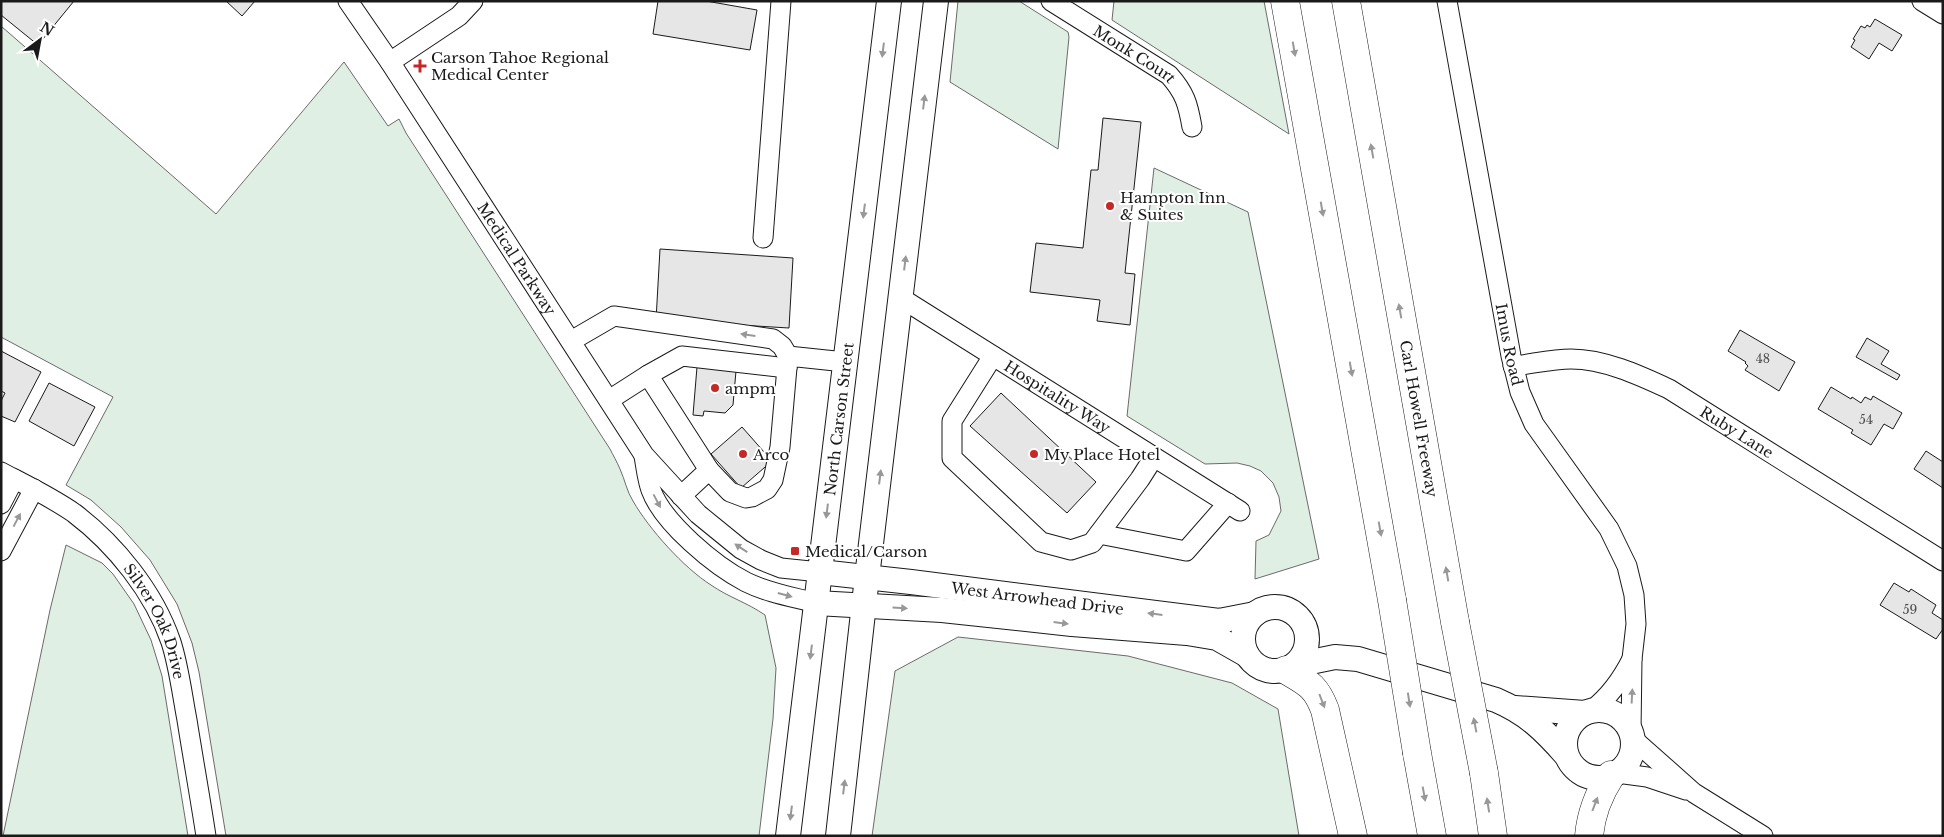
<svg xmlns="http://www.w3.org/2000/svg" width="1944" height="837" viewBox="0 0 1944 837" font-family="'Libre Baskerville',serif">
	<style>
		.green { fill: #e0efe3; stroke: #6a6a6a }
		.building { fill: #e6e6e6; stroke: #1a1a1a }
		.lines { fill: none; stroke-linecap: round; stroke-linejoin: round }
		.minor-casing { stroke: #1a1a1a; stroke-width: 21 }
		.major-casing { stroke: #1a1a1a; stroke-width: 26 }
		.highway-casing { stroke: #1a1a1a; stroke-width: 29 }
		.minor { stroke: #fff; stroke-width: 19 }
		.major { stroke: #fff; stroke-width: 24 }
		.highway { stroke: #fff; stroke-width: 28 }
		.highway-bridge-casing { stroke: #1a1a1a; stroke-width: 29; stroke-linecap: butt }
		.highway-bridge { stroke: #fff; stroke-width: 28 }
		.oneway { fill: #989898 }
		.poi-dot { fill: #c62828; stroke: #fff; stroke-width: 2 }
		.labels { text-anchor: middle; dominant-baseline: central; stroke-width: 4; stroke-linejoin: round; paint-order: stroke }
		.number-label { font-size: 12px; fill: #4d4d4d }
		.street-label { font-size: 15px; fill: #1a1a1a; stroke: #fff }
		.poi-label { font-size: 15px; fill: #1a1a1a; stroke: #fff; text-anchor: start }
	</style>
	<rect width="100%" height="100%" fill="#fff"/>
	<g class="green">
		<polygon points="958,1 1019,1 1068,32 1069,37 1058,149 950,82"/>
		<polygon points="1114,1 1264,1 1289,134 1112,20"/>
		<path d="M1,26L216,214L344,62L388,126L399,119L406,133L610,449C613,455 617,462 620,469C625,480 627,492 633,501C649,529 684,568 711,585C728,597 748,603 765,615L776,668L773,719L759,836H226L199,672L192,643L177,604L150,560L121,527L91,500L66,485L113,397L1,337Z"/>
		<polygon points="1154,168 1248,212 1319,559 1255,579 1256,541 1269,535 1281,511 1279,497 1273,483 1261,471 1250,466 1237,463 1205,464 1127,416"/>
		<polygon points="66,545 102,563 113,574 134,604 151,640 162,676 188,836 3,836 50,610"/>
		<polygon points="958,637 1128,656 1232,683 1278,709 1299,836 872,836 895,671"/>
	</g>
	<g class="building">
		<polygon points="1,1 74,1 38,45 1,15"/>
		<polygon points="226,1 255,1 242,16"/>
		<polygon points="658,1 706,1 757,10 750,50 653,34"/>
		<polygon points="1875,19 1902,35 1892,51 1879,43 1869,59 1851,47 1855,40 1853,39 1861,26 1865,28 1867,25 1870,27"/>
		<polygon points="1103,118 1141,122 1125,273 1135,274 1130,325 1097,321 1100,300 1030,292 1036,243 1083,248 1091,170 1098,170"/>
		<polygon points="660,249 793,258 789,328 656,320"/>
		<polygon points="1740,330 1795,362 1779,391 1745,370 1748,366 1745,363 1746,362 1728,351"/>
		<polygon points="1867,338 1889,351 1881,364 1900,375 1897,380 1856,357"/>
		<polygon points="1,351 41,372 15,422 1,416 1,401 5,393 1,391"/>
		<polygon points="697,367 736,371 733,405 725,413 704,411 703,416 693,415"/>
		<polygon points="49,383 95,407 74,446 29,421"/>
		<polygon points="1831,387 1851,399 1852,397 1861,403 1865,397 1871,400 1873,396 1902,413 1893,429 1884,424 1871,445 1851,433 1853,430 1818,409"/>
		<polygon points="1001,393 1096,482 1067,513 970,426"/>
		<polygon points="742,427 772,461 741,488 711,454"/>
		<polygon points="1926,451 1943,462 1943,488 1914,469"/>
		<polygon points="1894,583 1909,592 1911,589 1936,605 1932,613 1943,620 1943,629 1936,639 1880,605"/>
	</g>
	<g class="lines">
		<defs>
			<g id="minor">
				<path id="s1" d="M348,1L390,62L644,455L698,514L741,549L761,560L781,568L820,572"/>
				<path id="s2" d="M1051,1L1169,75C1185,93 1188,104 1192,127"/>
				<path id="s3" d="M1447,1L1511,356L1520,392L1534,424L1609,529L1627,566L1634,595L1636,624L1632,659L1631,732"/>
				<polyline points="1922,1 1943,14"/>
				<polyline points="390,62 459,16 473,1"/>
				<polyline points="763,238 781,1"/>
				<path id="s4" d="M901,298L1240,511"/>
				<polyline points="571,341 614,316 773,339 782,346 788,356"/>
				<polyline points="993,356 952,421 952,458 1041,542 1071,550 1092,543 1140,479 1154,457"/>
				<path id="s5" d="M1513,366C1532,364 1552,359 1571,359C1604,359 1639,375 1669,389L1943,561"/>
				<polyline points="648,375 682,356 787,368"/>
				<polyline points="609,400 648,375 709,470"/>
				<path d="M644,456C646,467 647,479 651,490C663,523 715,566 746,582C768,593 793,597 816,603"/>
				<path id="s6" d="M1,472C26,485 51,497 74,513C115,544 154,592 171,642C179,667 182,694 187,720C193,758 200,797 206,836"/>
				<polyline points="681,496 709,470 730,492 746,498 752,497 767,489 773,480 780,447 788,356 845,362"/>
				<polyline points="1,504 14,479"/>
				<polyline points="1099,534 1186,551 1228,503"/>
				<polyline points="1,551 34,489"/>
				<path d="M1592,710C1610,696 1622,679 1632,659"/>
				<polyline points="1632,738 1694,793 1763,836"/>
				<polyline points="1617,773 1647,777 1686,790"/>
			</g>
			<g id="major">
				<path id="s7" d="M820,572L911,582L1219,621L1255,614"/>
				<polyline points="816,603 942,610 1072,624 1187,633 1217,638 1247,655"/>
				<circle cx="1275" cy="639" r="32"/>
				<path d="M1296,665L1335,657L1358,659L1496,700C1527,713 1545,731 1566,755"/>
				<polyline points="1515,708 1585,713"/>
				<circle cx="1599" cy="744" r="34"/>
				<path id="s8" d="M788,836L889,1"/>
				<polyline points="838,836 867,577 936,1"/>
			</g>
			<g id="highway">
				<polyline points="1285,1 1392,600"/>
				<path id="s9" d="M1346,1L1455,622"/>
				<path d="M1286,670C1308,683 1316,686 1325,710L1353,836"/>
				<polyline points="1417,753 1432,836"/>
				<polyline points="1484,773 1493,836"/>
				<path d="M1589,836C1591,813 1598,795 1611,775"/>
			</g>
		</defs>
		<use href="#minor" class="minor-casing"/>
		<use href="#major" class="major-casing"/>
		<use href="#highway" class="highway-casing"/>
		<use href="#minor" class="minor"/>
		<use href="#major" class="major"/>
		<use href="#highway" class="highway"/>
		<defs>
			<g id="highway-bridge">
				<polyline points="1392,600 1417,753"/>
				<polyline points="1455,622 1484,773"/>
			</g>
		</defs>
		<use href="#highway-bridge" class="highway-bridge-casing"/>
		<use href="#highway-bridge" class="highway-bridge"/>
	</g>
	<defs><path id="oneway-solid" d="M-6-.8H1V-3.2L6.5 0L1 3.2V.8H-6Z" transform="scale(1.25)"/></defs>
	<g class="oneway">
		<use href="#oneway-solid" transform="translate(1294 49) rotate(80)"/>
		<use href="#oneway-solid" transform="translate(883 50) rotate(97)"/>
		<use href="#oneway-solid" transform="translate(924 102) rotate(-83)"/>
		<use href="#oneway-solid" transform="translate(1372 151) rotate(-100)"/>
		<use href="#oneway-solid" transform="translate(1322 209) rotate(80)"/>
		<use href="#oneway-solid" transform="translate(864 211) rotate(97)"/>
		<use href="#oneway-solid" transform="translate(905 263) rotate(-83)"/>
		<use href="#oneway-solid" transform="translate(1400 311) rotate(-100)"/>
		<use href="#oneway-solid" transform="translate(748 335) rotate(-172)"/>
		<use href="#oneway-solid" transform="translate(1351 369) rotate(80)"/>
		<use href="#oneway-solid" transform="translate(880 477) rotate(-83)"/>
		<use href="#oneway-solid" transform="translate(657 501) rotate(62)"/>
		<use href="#oneway-solid" transform="translate(827 511) rotate(97)"/>
		<use href="#oneway-solid" transform="translate(17 520) rotate(-62)"/>
		<use href="#oneway-solid" transform="translate(1380 529) rotate(80)"/>
		<use href="#oneway-solid" transform="translate(741 548) rotate(-147)"/>
		<use href="#oneway-solid" transform="translate(1447 574) rotate(-100)"/>
		<use href="#oneway-solid" transform="translate(785 595) rotate(15)"/>
		<use href="#oneway-solid" transform="translate(900 608) rotate(4)"/>
		<use href="#oneway-solid" transform="translate(1155 614) rotate(-173)"/>
		<use href="#oneway-solid" transform="translate(1061 623) rotate(7)"/>
		<use href="#oneway-solid" transform="translate(811 652) rotate(97)"/>
		<use href="#oneway-solid" transform="translate(1632 696) rotate(-87)"/>
		<use href="#oneway-solid" transform="translate(1409 700) rotate(81)"/>
		<use href="#oneway-solid" transform="translate(1322 701) rotate(69)"/>
		<use href="#oneway-solid" transform="translate(1475 725) rotate(-101)"/>
		<use href="#oneway-solid" transform="translate(844 787) rotate(-83)"/>
		<use href="#oneway-solid" transform="translate(1424 794) rotate(80)"/>
		<use href="#oneway-solid" transform="translate(1595 804) rotate(-69)"/>
		<use href="#oneway-solid" transform="translate(1488 805) rotate(-99)"/>
		<use href="#oneway-solid" transform="translate(791 813) rotate(97)"/>
	</g>
	<g class="poi-dot">
		<path d="M417.5 58.5h5v5h5v5h-5v5h-5v-5h-5v-5h5z"/>
		<circle cx="1110" cy="206" r="5"/>
		<circle cx="715" cy="388" r="5"/>
		<circle cx="743" cy="454" r="5"/>
		<circle cx="1034" cy="454" r="5"/>
		<rect x="790" y="546" width="10" height="10" rx="2.5"/>
	</g>
	<g class="labels">
		<g class="number-label">
			<text x="1763" y="358">48</text>
			<text x="1866" y="419">54</text>
			<text x="1910" y="609">59</text>
		</g>
		<g class="street-label">
			<text stroke="none"><textPath href="#s2" startOffset="99">Monk Court</textPath></text>
			<text stroke="none"><textPath href="#s1" startOffset="308">Medical Parkway</textPath></text>
			<text stroke="none"><textPath href="#s3" startOffset="349">Imus Road</textPath></text>
			<text stroke="none"><textPath href="#s4" startOffset="185">Hospitality Way</textPath></text>
			<text stroke="none"><textPath href="#s8" startOffset="420">North Carson Street</textPath></text>
			<text stroke="none"><textPath href="#s9" startOffset="424">Carl Howell Freeway</textPath></text>
			<text stroke="none"><textPath href="#s5" startOffset="242">Ruby Lane</textPath></text>
			<text stroke="none"><textPath href="#s7" startOffset="219">West Arrowhead Drive</textPath></text>
			<text stroke="none"><textPath href="#s6" startOffset="222">Silver Oak Drive</textPath></text>
		</g>
		<g class="poi-label">
			<text x="431" y="57">Carson Tahoe Regional<tspan x="431" dy="17">Medical Center</tspan></text>
			<text x="1120" y="197">Hampton Inn<tspan x="1120" dy="17">&amp; Suites</tspan></text>
			<text x="725" y="388">ampm</text>
			<text x="753" y="454">Arco</text>
			<text x="1044" y="454">My Place Hotel</text>
			<text x="805" y="551">Medical/Carson</text>
		</g>
	</g>
	<rect width="1944" height="837" fill="none" stroke="#1a1a1a" stroke-width="5"/>
	<g transform="translate(40 40) rotate(32)" stroke="#ffffff" stroke-width="4" paint-order="stroke">
	<path d="M0-4L9 19L0 12L-9 19Z" fill="#1a1a1a"/>
	<text y="-8" font-size="14" font-weight="bold" text-anchor="middle" fill="#1a1a1a">N</text>
	</g>
</svg>
